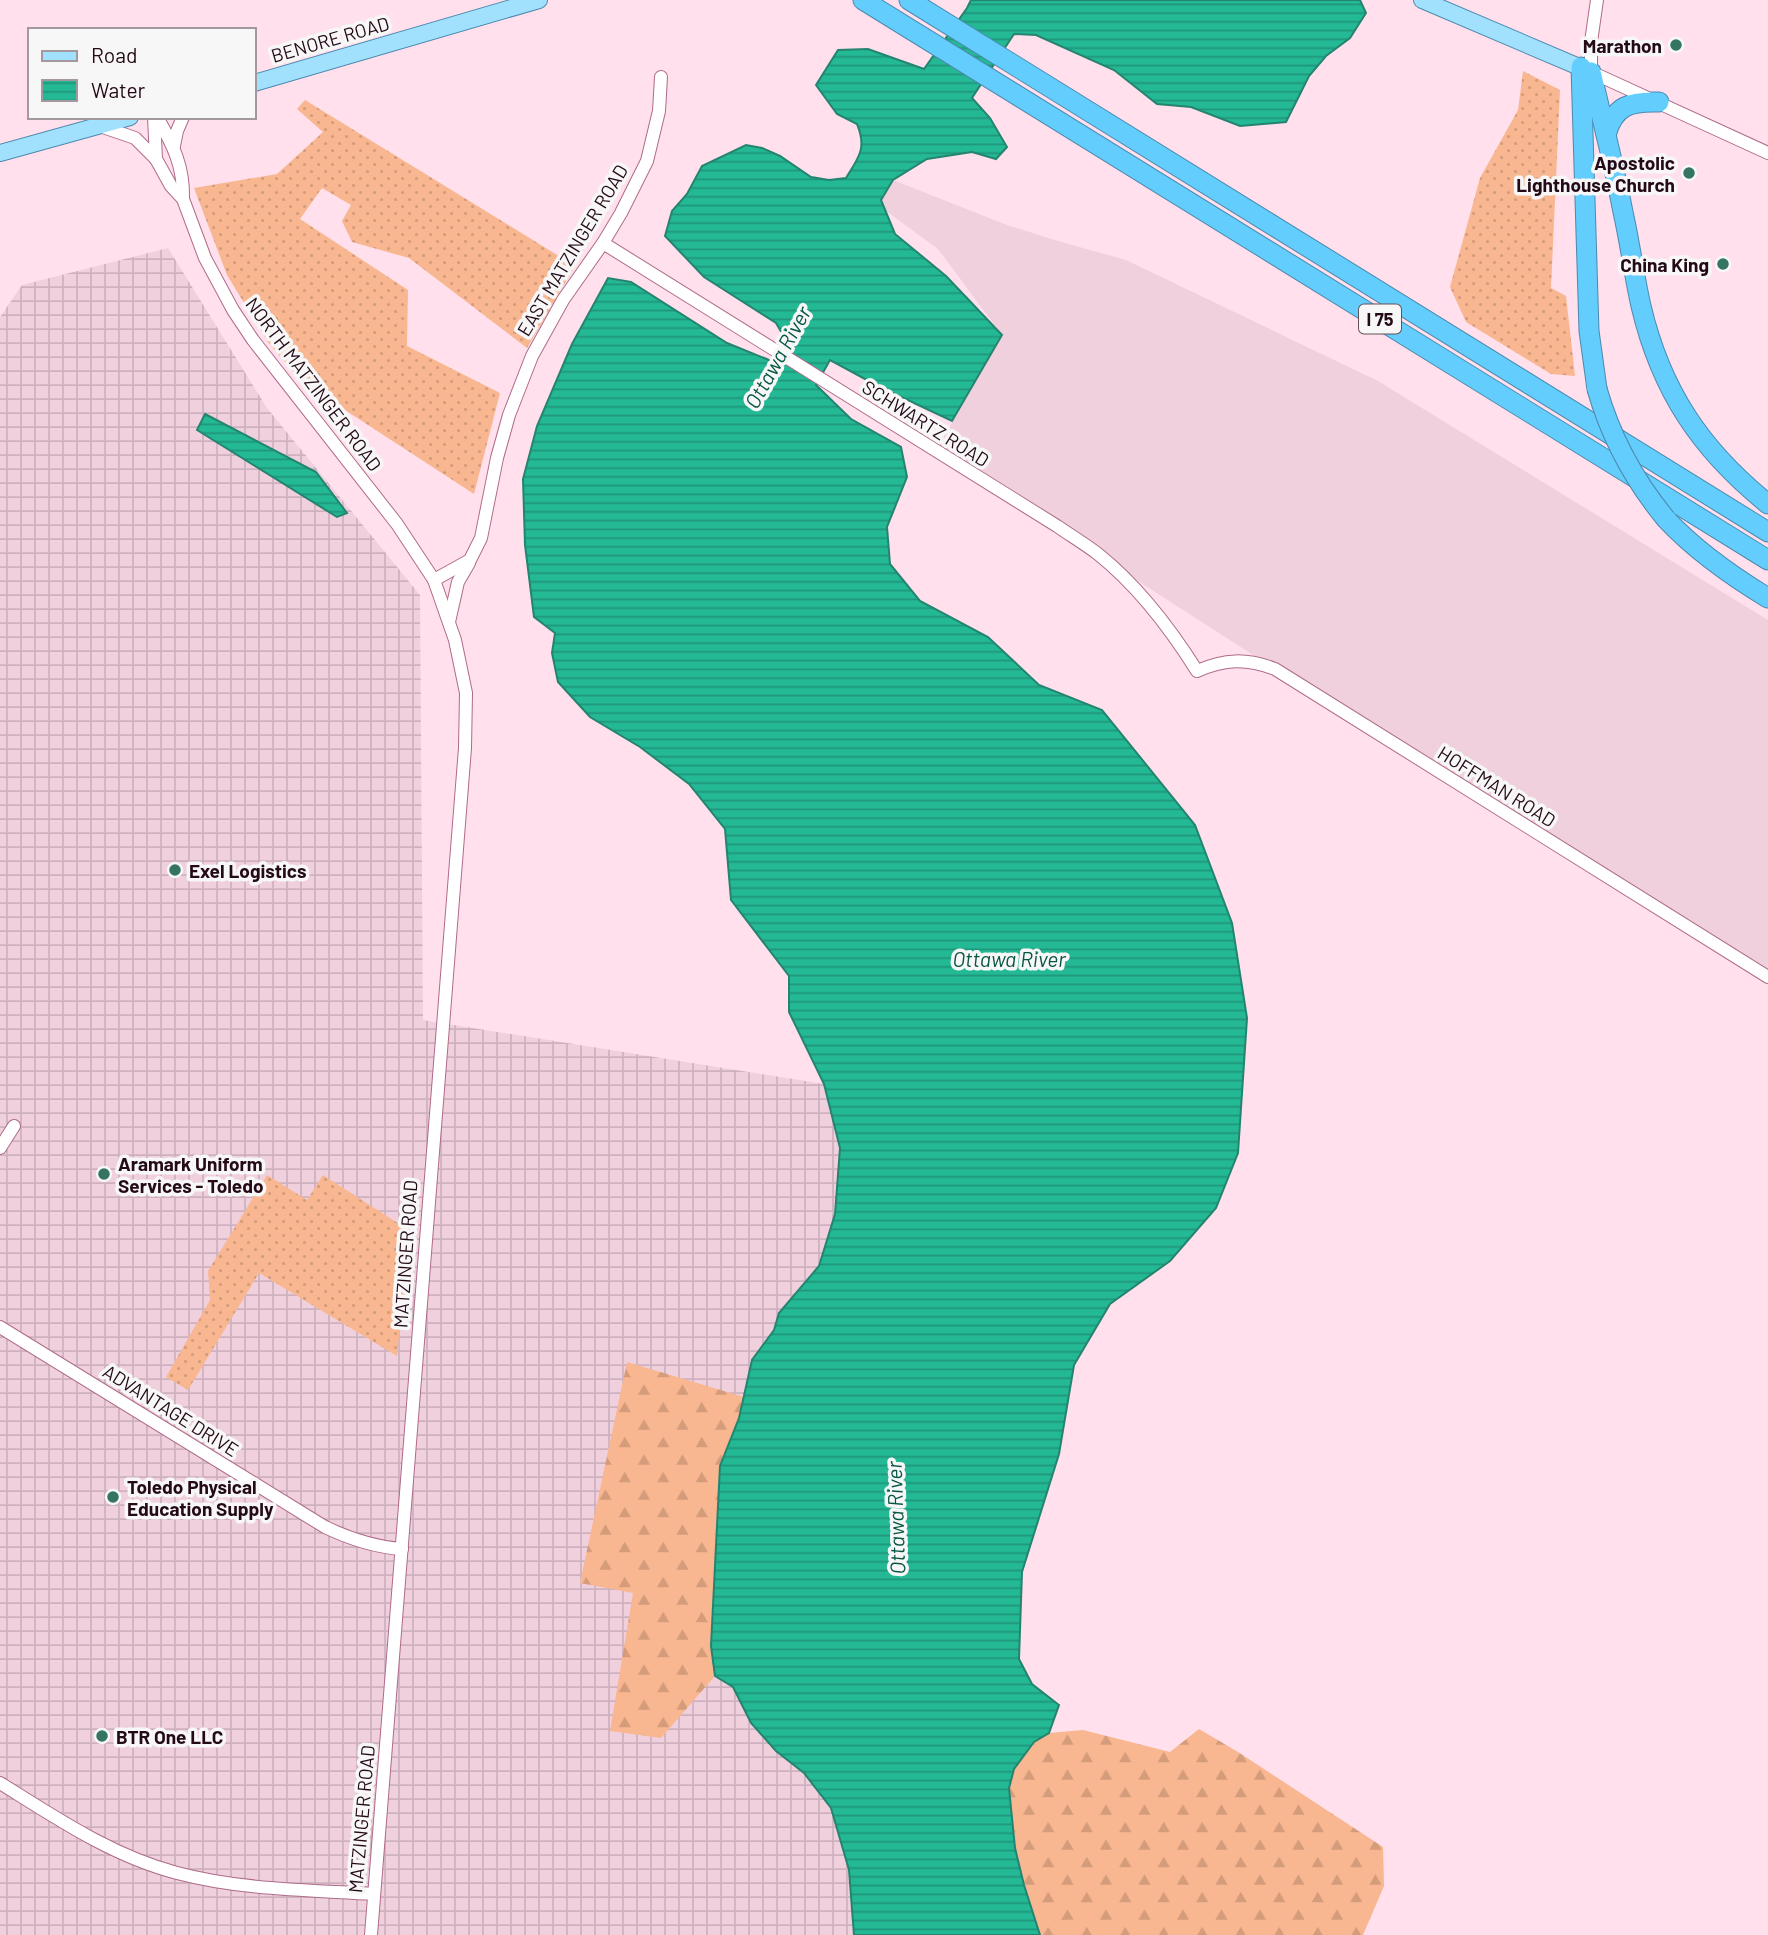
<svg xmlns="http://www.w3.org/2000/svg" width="1768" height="1935" viewBox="0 0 1768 1935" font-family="Barlow,sans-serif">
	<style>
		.built { fill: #f1d0de }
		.industrial { fill: url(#industrial-grid) }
		.grass { fill: url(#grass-dots) }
		.forest { fill: url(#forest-firs) }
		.water { fill: url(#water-rules); stroke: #24846f; stroke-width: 2 }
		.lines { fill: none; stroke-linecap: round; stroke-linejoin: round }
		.minor-casing { stroke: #af6b8a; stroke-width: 14 }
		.major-casing { stroke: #4d89ad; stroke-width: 18 }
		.highway-casing { stroke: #4d89ad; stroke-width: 21 }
		.minor { stroke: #fff; stroke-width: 12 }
		.major { stroke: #a1e1fe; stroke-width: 16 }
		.highway { stroke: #63cdfe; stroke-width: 19 }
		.highway-bridge-casing { stroke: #4d89ad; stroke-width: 21; stroke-linecap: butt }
		.highway-bridge { stroke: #63cdfe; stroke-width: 19 }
		.poi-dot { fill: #357461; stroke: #f7f7f7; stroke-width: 2.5 }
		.labels { text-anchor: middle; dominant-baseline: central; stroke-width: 7; stroke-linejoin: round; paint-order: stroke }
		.shield { fill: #f7f7f7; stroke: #63515a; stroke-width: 2 }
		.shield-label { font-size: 18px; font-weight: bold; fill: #240a17 }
		.street-label { font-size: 19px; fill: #240a17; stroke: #f7f7f7 }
		.poi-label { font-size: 19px; font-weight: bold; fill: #240a17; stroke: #f7f7f7; text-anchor: start }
		.water-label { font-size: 21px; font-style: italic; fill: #085745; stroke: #f7f7f7 }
	</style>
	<defs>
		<pattern id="industrial-grid" width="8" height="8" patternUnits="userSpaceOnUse" patternTransform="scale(1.75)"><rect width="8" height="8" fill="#f1d0de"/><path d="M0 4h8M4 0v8" fill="none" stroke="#ceb1be"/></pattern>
		<pattern id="grass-dots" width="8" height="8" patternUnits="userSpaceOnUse" patternTransform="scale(1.75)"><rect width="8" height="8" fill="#f8b790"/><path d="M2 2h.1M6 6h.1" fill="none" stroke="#d49c7b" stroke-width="1.8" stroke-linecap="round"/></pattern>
		<pattern id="forest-firs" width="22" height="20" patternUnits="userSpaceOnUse" patternTransform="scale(1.75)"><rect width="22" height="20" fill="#f8b790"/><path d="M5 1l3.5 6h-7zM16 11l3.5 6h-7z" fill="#d49c7b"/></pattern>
		<pattern id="water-rules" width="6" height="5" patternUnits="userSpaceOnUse" patternTransform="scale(1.75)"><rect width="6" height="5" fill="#24b995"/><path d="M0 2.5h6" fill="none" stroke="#1f9579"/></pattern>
	</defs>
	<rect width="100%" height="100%" fill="#ffe0ec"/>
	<polygon class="built" points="893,180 1007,225 1058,241 1126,260 1378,381 1768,620 1768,977 1284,675 936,451 1002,335 938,249 886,211 881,200"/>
	<polygon class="industrial" points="168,248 267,408 420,595 423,1020 824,1084 840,1149 835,1214 819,1266 779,1313 774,1330 752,1360 739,1418 715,1676 734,1687 751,1723 776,1751 804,1773 831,1808 849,1870 854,1935 0,1935 0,317 22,285"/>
	<g class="grass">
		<polygon points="1523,71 1560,90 1551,288 1566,296 1575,376 1551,374 1466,322 1450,287 1480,178 1518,110"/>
		<polygon points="305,100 575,266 527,348 409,258 352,242 342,221 351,205 322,188 300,219 408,290 407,346 500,393 474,494 302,382 268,342 227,275 194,188 277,174 323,132 297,109"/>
		<polygon points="267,1175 307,1200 323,1175 410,1231 397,1356 259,1273 188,1390 166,1377 210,1300 208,1271"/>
	</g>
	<g class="forest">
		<polygon points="627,1362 744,1397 739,1418 720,1466 711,1646 715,1676 661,1738 610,1731 633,1593 580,1583"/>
		<polygon points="1199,1729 1238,1752 1383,1847 1384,1886 1363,1935 1040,1935 1024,1885 1015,1848 1009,1788 1014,1769 1034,1742 1049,1733 1083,1730 1170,1752"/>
	</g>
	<g class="water">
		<path d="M971,0H1360L1366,13L1350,38L1326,56L1309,76L1286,122L1240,126L1191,107L1157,104L1114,70L1036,35L1014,34L972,98L990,118L1007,147L996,159L972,152L927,159L893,180L881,200L895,234L946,276L1002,335L952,421L878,386L830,360L816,385L851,419L901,447L907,477L887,527L890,564L920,601L988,637L1039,685L1102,710L1195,825L1232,923L1247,1018L1238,1153L1216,1208L1170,1261L1110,1304L1074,1365L1059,1454L1022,1572L1019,1659L1032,1684L1059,1705L1049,1733L1034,1742L1014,1769L1009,1788L1015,1848L1024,1885L1040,1935H854L849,1870L831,1808L804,1773L776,1751L751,1723L733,1687L715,1676L711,1646L720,1466L739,1418L752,1360L774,1330L779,1313L819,1266L835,1214L840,1148L824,1084L789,1012V976L731,900L725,829L689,784L640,747L590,717L558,682L552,653L555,633L534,617L525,545L523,479L537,426L572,344L608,278L631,282L727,343L774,362L787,342L776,323L704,277L665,236L672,211L687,194L702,166L746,145L762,148L780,156L811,177L829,180L846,178C859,157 867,148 857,124L837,114L816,85L838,50L868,49L924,69L967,8Z"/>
		<polygon points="205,414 316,472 347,513 337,517 197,430"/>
	</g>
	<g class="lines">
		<defs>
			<g id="minor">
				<polyline points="1597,0 1591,42 1591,72 1768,153"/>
				<polyline points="154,117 156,159 171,186 183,199 205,258 233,310 253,340 397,524 434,580 455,640 466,693 465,748 457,849 371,1935"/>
				<path d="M157,117C173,145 184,166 183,199"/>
				<polyline points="97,125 135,138 156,159"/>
				<polyline points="174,146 177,131 183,117"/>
				<path d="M603,243L1057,526C1070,535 1085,544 1098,554C1138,586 1170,628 1197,671C1225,659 1246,658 1275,669L1768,977"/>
				<polyline points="434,580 470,560 481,538 497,458 509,415 532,356 563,300 603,243 621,213 647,161 659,111 661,77"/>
				<polyline points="449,622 458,582 469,563"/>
				<polyline points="0,1148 14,1126"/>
				<path d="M0,1327L325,1527C350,1539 374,1547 402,1549"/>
				<path d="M0,1783C56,1818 112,1856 177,1873C241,1890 309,1890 374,1894"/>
			</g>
			<g id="major">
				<polyline points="1422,0 1591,72"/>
				<polyline points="254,83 539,0"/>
				<polyline points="0,153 130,117"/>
			</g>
			<g id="highway">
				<polyline points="863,0 1768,560"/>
				<polyline points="909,0 1768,532"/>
				<polyline points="1581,67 1589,331 1597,389"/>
				<path d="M1591,72C1602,119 1614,165 1623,212C1630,243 1634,275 1641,306C1661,391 1701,450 1768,504"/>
				<path d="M1606,135C1614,105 1631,101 1659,102"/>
				<path d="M1666,519C1696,551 1730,575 1768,598"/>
			</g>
		</defs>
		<use href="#minor" class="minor-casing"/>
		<use href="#major" class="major-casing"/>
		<use href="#highway" class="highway-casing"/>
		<use href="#minor" class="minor"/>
		<use href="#major" class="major"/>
		<use href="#highway" class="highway"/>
		<defs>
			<path id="highway-bridge" d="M1597,389C1611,438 1633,479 1666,519"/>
		</defs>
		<use href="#highway-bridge" class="highway-bridge-casing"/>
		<use href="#highway-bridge" class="highway-bridge"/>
	</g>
	<g class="poi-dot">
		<circle cx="1676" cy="45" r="7"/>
		<circle cx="1689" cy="173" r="7"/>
		<circle cx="1723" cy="264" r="7"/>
		<circle cx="175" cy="870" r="7"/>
		<circle cx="104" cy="1174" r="7"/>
		<circle cx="113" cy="1497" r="7"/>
		<circle cx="102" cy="1736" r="7"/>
	</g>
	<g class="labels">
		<rect class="shield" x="1359" y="304.5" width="42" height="29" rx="5"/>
		<g class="shield-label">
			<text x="1380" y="319">I 75</text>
		</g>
		<g class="street-label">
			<text transform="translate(330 39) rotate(-16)">BENORE ROAD</text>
			<text transform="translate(572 250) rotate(-59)">EAST MATZINGER ROAD</text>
			<text transform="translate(314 384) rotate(53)">NORTH MATZINGER ROAD</text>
			<text transform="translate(926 423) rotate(32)">SCHWARTZ ROAD</text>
			<text transform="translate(1497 786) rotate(32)">HOFFMAN ROAD</text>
			<text transform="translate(405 1254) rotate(-86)">MATZINGER ROAD</text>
			<text transform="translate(171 1410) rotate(32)">ADVANTAGE DRIVE</text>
			<text transform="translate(361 1819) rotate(-85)">MATZINGER ROAD</text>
		</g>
		<g class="poi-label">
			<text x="1662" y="45" text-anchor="end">Marathon</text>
			<text x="1675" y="162" text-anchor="end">Apostolic<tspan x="1675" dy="22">Lighthouse Church</tspan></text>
			<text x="1709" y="264" text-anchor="end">China King</text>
			<text x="189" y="870">Exel Logistics</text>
			<text x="118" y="1163">Aramark Uniform<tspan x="118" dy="22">Services - Toledo</tspan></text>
			<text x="127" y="1486">Toledo Physical<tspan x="127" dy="22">Education Supply</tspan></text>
			<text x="116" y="1736">BTR One LLC</text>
		</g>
		<g class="water-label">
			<text transform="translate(777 357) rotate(-61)">Ottawa River</text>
			<text x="1009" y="958">Ottawa River</text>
			<text transform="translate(895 1518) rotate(-92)">Ottawa River</text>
		</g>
	</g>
	<rect x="28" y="28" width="228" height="91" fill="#f7f7f7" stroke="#a3989d" stroke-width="2"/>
	<rect x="42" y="51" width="35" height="10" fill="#a1e1fe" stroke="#a3989d" stroke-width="2"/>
	<text x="91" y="63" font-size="21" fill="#240a17">Road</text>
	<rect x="42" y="80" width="35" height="21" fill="url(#water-rules)" stroke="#a3989d" stroke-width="2"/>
	<text x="91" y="98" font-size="21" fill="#240a17">Water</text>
</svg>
